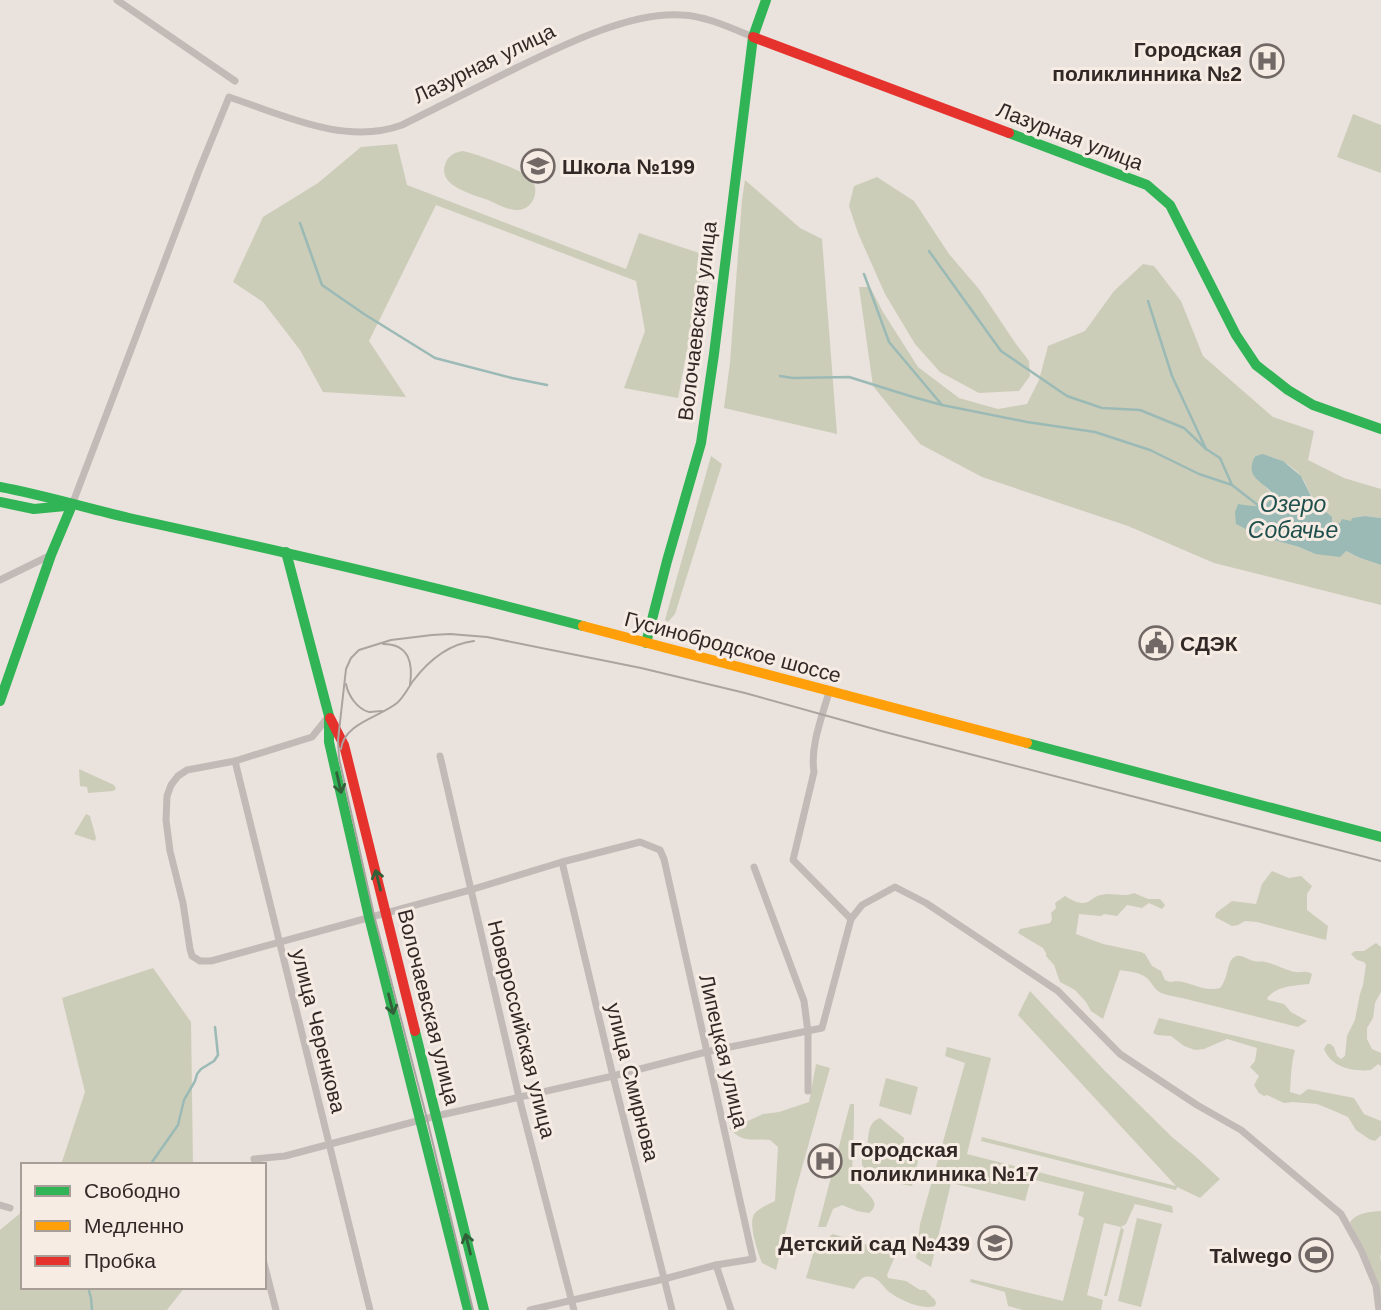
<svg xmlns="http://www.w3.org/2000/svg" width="1381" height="1310" viewBox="0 0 1381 1310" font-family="Arial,sans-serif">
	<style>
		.green { fill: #cccdb8 }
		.water { fill: #9bbab6 }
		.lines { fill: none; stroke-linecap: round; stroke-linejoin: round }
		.stream { stroke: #9bbab6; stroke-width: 2.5 }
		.street { stroke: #c2bab6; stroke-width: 7 }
		.fast { stroke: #30b455; stroke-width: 10 }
		.slow { stroke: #ff9f0a; stroke-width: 10 }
		.jam { stroke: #e5322d; stroke-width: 10 }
		.tram { stroke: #aaa4a1; stroke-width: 2 }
		.oneway { stroke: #316039 }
		.labels { text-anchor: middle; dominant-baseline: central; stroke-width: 6; stroke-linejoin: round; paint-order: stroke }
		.poi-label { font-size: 21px; font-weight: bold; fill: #322826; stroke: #f7ece4; text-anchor: end }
		.street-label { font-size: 21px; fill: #322826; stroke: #f7ece4 }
		.water-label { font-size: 23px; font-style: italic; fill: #1f504d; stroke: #f7ece4 }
	</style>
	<rect width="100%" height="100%" fill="#eae2dd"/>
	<g class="green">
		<polygon points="1353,114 1381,125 1381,173 1337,157"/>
		<polygon points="397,144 407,185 626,269 639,233 705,255 678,398 624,388 645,331 636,281 436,205 369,341 406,397 323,392 300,350 263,302 233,282 263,217 318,183 361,147"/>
		<path d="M463,151C476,154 520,169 529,177C541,187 535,208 519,210C509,211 497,204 488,200C473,194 435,186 446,162C449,155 456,152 463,151Z"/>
		<polygon points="877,177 914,201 949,254 979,289 1016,344 1029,361 1030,376 1019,391 979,393 940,372 915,344 885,294 858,233 849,206 854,186"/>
		<polygon points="745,180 800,228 822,239 837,434 724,408 730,363 742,200"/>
		<path d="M1143,264L1154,266L1181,301L1203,356L1273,417L1314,431L1308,460L1344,478L1381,489V518L1365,516L1352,518V522L1336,524L1331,521C1328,512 1319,507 1314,499C1309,493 1307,486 1303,479C1294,465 1270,452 1254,456L1262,483L1273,495L1271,500L1267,504L1259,536L1299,547L1315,554L1346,551L1360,558L1381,565V605L1214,563L1128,526L982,477L920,444L873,386L859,287H870L883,312L918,367L959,398L998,409L1027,404L1039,380L1048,346L1085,331L1114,291Z"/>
		<polygon points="711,456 722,464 675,614 668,622 665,620"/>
		<polygon points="79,769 114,785 116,789 113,791 88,793 87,787 80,786"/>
		<polygon points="86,814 90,816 96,838 95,841 74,834"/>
		<polygon points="1272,871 1289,878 1301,876 1312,886 1307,894 1307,910 1328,926 1326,940 1257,922 1245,921 1238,925 1232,926 1215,917 1216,913 1232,901 1256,904 1262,884"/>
		<path d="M1134,893L1148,899H1160L1165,905L1162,909L1149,903L1142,908L1127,905L1117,916L1104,914L1101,916L1079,914L1076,934L1103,944L1141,952L1145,954L1152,966L1161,971L1165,980L1170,982C1188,978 1199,993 1220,988C1228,979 1227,963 1233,958C1240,952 1247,960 1254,961C1257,962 1261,961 1265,962C1273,963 1290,972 1296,972C1304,973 1305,970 1312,974L1309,984C1294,986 1278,985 1267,998L1268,1000L1284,1004L1291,1012L1307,1021L1298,1027L1190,1000C1181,997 1164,996 1158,991C1154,988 1151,982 1147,978C1139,972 1130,972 1120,970L1103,1019L1091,1011L1086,1002L1075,990L1060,982L1054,965L1046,956V953L1043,948L1018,933L1020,929L1050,923L1052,919L1051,913L1056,908L1055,903L1065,896C1070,899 1075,902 1081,903C1090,904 1093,896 1101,895C1112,892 1123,898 1134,893Z"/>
		<path d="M1376,943L1381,947V992L1375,1003L1373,1018L1367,1028V1039L1372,1049L1381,1053V1066L1378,1064L1371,1070C1352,1072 1331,1067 1324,1049L1327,1044H1330L1334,1047L1337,1056L1341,1059L1345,1056L1347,1036L1355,1020L1360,994L1363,985L1366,965L1364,962L1357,960L1351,954L1355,951H1364Z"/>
		<polygon points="153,968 191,1022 193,1165 61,1165 85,1092 62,998"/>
		<polygon points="1030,991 1105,1071 1172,1137 1195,1156 1220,1179 1200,1198 1177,1187 1176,1190 981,1141 982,1137 1176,1186 1018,1015"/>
		<path d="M1159,1018L1295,1050C1291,1064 1291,1078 1290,1092L1300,1095L1308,1089L1354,1098L1364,1114L1381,1121V1135L1375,1141L1369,1139L1356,1130L1348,1117L1332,1110L1317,1104L1293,1102L1284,1103L1267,1095L1264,1096L1259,1093L1254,1085L1259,1076L1250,1067L1255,1061L1257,1048L1227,1039L1204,1049L1195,1050L1184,1046L1171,1036L1157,1035L1153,1033Z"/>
		<polygon points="947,1047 991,1058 967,1154 1172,1206 1173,1213 1135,1204 1126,1224 1121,1227 1124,1230 1107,1296 1104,1296 1121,1227 1104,1223 1087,1295 1103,1300 1101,1310 1023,1310 1008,1306 1005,1292 970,1282 971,1279 1063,1301 1084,1218 1078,1215 1084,1192 1031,1179 1025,1201 951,1183 931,1267 916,1258 920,1224 965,1063 945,1056"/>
		<path d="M816,1064L830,1068L796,1189L776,1270L762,1263C758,1253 747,1221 755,1213C760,1208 769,1204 775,1201L778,1147L770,1140C752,1138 743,1144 729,1128L750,1120L763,1114L779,1112L809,1102Z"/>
		<polygon points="886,1078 918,1087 911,1115 879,1106"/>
		<path d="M850,1104H854C854,1119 854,1134 853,1148C853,1157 851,1167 854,1175C859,1191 886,1201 869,1213L857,1211L842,1205L833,1209L826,1227H818Z"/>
		<path d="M880,1118L904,1138L903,1146L918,1161L912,1186L896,1183L885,1168L869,1169L867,1171L862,1165V1154L864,1149H867C869,1138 866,1123 880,1118Z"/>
		<polygon points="23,1211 23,1287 185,1287 167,1310 0,1310 0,1230"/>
		<path d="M1381,1211V1253L1380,1258L1381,1260V1298L1350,1222C1357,1212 1370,1212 1381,1211Z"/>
		<polygon points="1137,1218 1162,1224 1141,1307 1118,1301"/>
		<path d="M833,1234L896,1254L887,1275L888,1278L906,1281L920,1290H925L935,1300L936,1303L935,1306C921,1310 899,1300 888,1291C882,1286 877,1274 865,1277C860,1278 857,1285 854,1289L806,1278L815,1247Z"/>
	</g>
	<path class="water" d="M1263,454L1283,461L1301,476L1311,496L1320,507L1332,517V521L1336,524L1340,523L1342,519L1351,521L1352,518L1365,516L1381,518V565L1360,558L1346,551L1340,557L1315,554L1299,547L1259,536L1236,524L1235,512L1238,504C1252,506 1268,510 1273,494C1262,480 1244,478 1255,456Z"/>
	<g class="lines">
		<g class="stream">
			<polyline points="300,223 322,285 364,314 435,358 512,378 547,385"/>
			<polyline points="929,251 1001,351 1067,396 1102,408 1140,410 1184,428 1206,449"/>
			<polyline points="864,274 889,342 942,405 1027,422 1095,432 1150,450 1199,474 1232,485"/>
			<polyline points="1148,301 1172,376 1206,449 1220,458 1232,485 1259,506"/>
			<polyline points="780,376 793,378 849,377 913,397 942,405"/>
			<polyline points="150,1165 178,1125 184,1100 195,1081 197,1074 201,1069 214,1061 218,1055 215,1027"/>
			<polyline points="88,1287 91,1298 92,1310"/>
		</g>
		<g class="street">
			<polyline points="117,0 235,81"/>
			<path d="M72,505L200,168L229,97C283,115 345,146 402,125C440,106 478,87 516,68C561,46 631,11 682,15C706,16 731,28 753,37"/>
			<polyline points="0,580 51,555"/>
			<path d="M829,692C822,717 810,746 814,772L793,860L851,919L862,905L895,887L926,903L1058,991L1120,1054L1197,1105L1241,1130L1341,1214L1361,1250L1376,1286L1379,1310"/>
			<polyline points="328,717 312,737 235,761 187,770 178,776 171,785 167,796 166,820 170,851 183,903 190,949 192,956 200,961 211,961 470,890 562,862 640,842 660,850 664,859 753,1259 716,1265 664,1279 530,1310"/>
			<polyline points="440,756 519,1097 574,1310"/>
			<polyline points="235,761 370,1310"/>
			<polyline points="562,862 613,1076 672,1310"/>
			<polyline points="754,867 804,1001 808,1032 808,1091"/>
			<polyline points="254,1159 285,1156 432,1117 613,1076 706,1052 822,1028 851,919"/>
			<polyline points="0,1205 10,1208"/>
			<polyline points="264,1263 276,1310"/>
			<polyline points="716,1265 731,1310"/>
		</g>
		<g class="fast">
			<polyline points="1009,133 1147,185 1170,205 1236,335 1256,365 1288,390 1313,405 1381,429"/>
			<path d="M0,487C43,495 86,508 129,518C281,551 432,586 583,626"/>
			<polyline points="0,502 34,509 65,506"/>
			<polyline points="286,552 329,716 329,742 369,917 468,1310"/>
			<polyline points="646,643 667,561 701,443 714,354 753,37 766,0"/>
			<polyline points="0,701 51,555 72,505"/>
			<polyline points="1027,743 1381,837"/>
			<polyline points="415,1031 484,1310"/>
		</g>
		<polyline class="slow" points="583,626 1027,743"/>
		<g class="jam">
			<polyline points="753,37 1009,133"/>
			<polyline points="330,718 344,745 415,1031"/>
		</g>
		<g class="tram">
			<path d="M383,644C410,644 413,664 410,685"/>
			<path d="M346,684C348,695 357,709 369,712C370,712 381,711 382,711"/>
			<path d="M341,749C344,723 380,717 397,703C404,697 408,688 413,681C429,660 448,644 474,641"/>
			<polyline points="473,1310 427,1119 374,915 339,758 338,740 346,669 351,658 359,650 391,640 432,635 450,634 487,637 641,668 745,693 885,732 1381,861"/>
		</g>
	</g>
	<defs><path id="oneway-shaft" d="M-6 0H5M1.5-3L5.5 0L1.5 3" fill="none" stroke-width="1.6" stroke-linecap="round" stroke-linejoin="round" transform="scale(1.75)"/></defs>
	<g class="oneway">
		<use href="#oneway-shaft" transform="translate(339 783) rotate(77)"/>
		<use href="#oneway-shaft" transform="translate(378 880) rotate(-104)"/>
		<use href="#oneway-shaft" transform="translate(391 1004) rotate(76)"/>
		<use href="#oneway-shaft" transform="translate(468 1244) rotate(-104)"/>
	</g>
	<defs>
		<symbol id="hospital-ring" viewBox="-11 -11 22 22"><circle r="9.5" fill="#f7ece4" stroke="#726966" stroke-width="1.5"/><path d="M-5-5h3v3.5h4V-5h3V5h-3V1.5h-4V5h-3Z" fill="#726966"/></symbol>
		<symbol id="school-ring" viewBox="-11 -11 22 22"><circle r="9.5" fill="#f7ece4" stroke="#726966" stroke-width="1.5"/><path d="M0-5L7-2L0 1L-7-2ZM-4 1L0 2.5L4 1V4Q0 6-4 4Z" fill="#726966"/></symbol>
		<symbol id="civic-ring" viewBox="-11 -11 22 22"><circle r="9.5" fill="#f7ece4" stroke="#726966" stroke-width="1.5"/><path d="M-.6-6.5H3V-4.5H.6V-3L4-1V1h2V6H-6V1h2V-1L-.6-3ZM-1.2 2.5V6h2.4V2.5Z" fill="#726966"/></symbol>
		<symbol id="stadium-ring" viewBox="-11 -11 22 22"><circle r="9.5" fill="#f7ece4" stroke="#726966" stroke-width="1.5"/><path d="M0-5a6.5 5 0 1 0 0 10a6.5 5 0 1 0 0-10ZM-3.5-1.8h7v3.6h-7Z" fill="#726966"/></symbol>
	</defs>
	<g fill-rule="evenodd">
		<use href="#hospital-ring" x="1248" y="42" width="38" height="38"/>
		<use href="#school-ring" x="519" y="147" width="38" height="38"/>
		<use href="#civic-ring" x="1137" y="624" width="38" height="38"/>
		<use href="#hospital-ring" x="806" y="1142" width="38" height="38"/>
		<use href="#school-ring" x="976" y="1224" width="38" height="38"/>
		<use href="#stadium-ring" x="1297" y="1236" width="38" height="38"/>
	</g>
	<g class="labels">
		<g class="poi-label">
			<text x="1242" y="49">Городская<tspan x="1242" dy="24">поликлинника №2</tspan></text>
			<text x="562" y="166" text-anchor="start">Школа №199</text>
			<text x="1180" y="643" text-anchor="start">СДЭК</text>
			<text x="850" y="1149" text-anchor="start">Городская<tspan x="850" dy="24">поликлиника №17</tspan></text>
			<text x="970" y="1243">Детский сад №439</text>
			<text x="1292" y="1255">Talwego</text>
		</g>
		<g class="street-label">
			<text transform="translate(484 63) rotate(-26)">Лазурная улица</text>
			<text transform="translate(1070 136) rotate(21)">Лазурная улица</text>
			<text transform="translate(697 321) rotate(-83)">Волочаевская улица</text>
			<text transform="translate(733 647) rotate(15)">Гусинобродское шоссе</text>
			<text transform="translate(429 1007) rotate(76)">Волочаевская улица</text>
			<text transform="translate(522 1029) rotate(76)">Новороссийская улица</text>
			<text transform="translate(319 1031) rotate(76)">улица Черенкова</text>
			<text transform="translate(724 1051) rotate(77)">Липецкая улица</text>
			<text transform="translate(633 1082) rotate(76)">улица Смирнова</text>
		</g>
		<g class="water-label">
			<text x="1293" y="504">Озеро<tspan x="1293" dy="26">Собачье</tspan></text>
		</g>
	</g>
	<rect x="21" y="1163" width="245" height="126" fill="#f7ece4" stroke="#a89e98" stroke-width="2"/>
	<rect x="35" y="1186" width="35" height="10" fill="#30b455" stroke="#a89e98" stroke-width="2"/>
	<text x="84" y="1198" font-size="21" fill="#322826">Свободно</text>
	<rect x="35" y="1221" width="35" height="10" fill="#ff9f0a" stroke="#a89e98" stroke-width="2"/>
	<text x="84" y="1233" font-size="21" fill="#322826">Медленно</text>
	<rect x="35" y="1256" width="35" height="10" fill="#e5322d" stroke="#a89e98" stroke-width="2"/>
	<text x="84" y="1268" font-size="21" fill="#322826">Пробка</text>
</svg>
